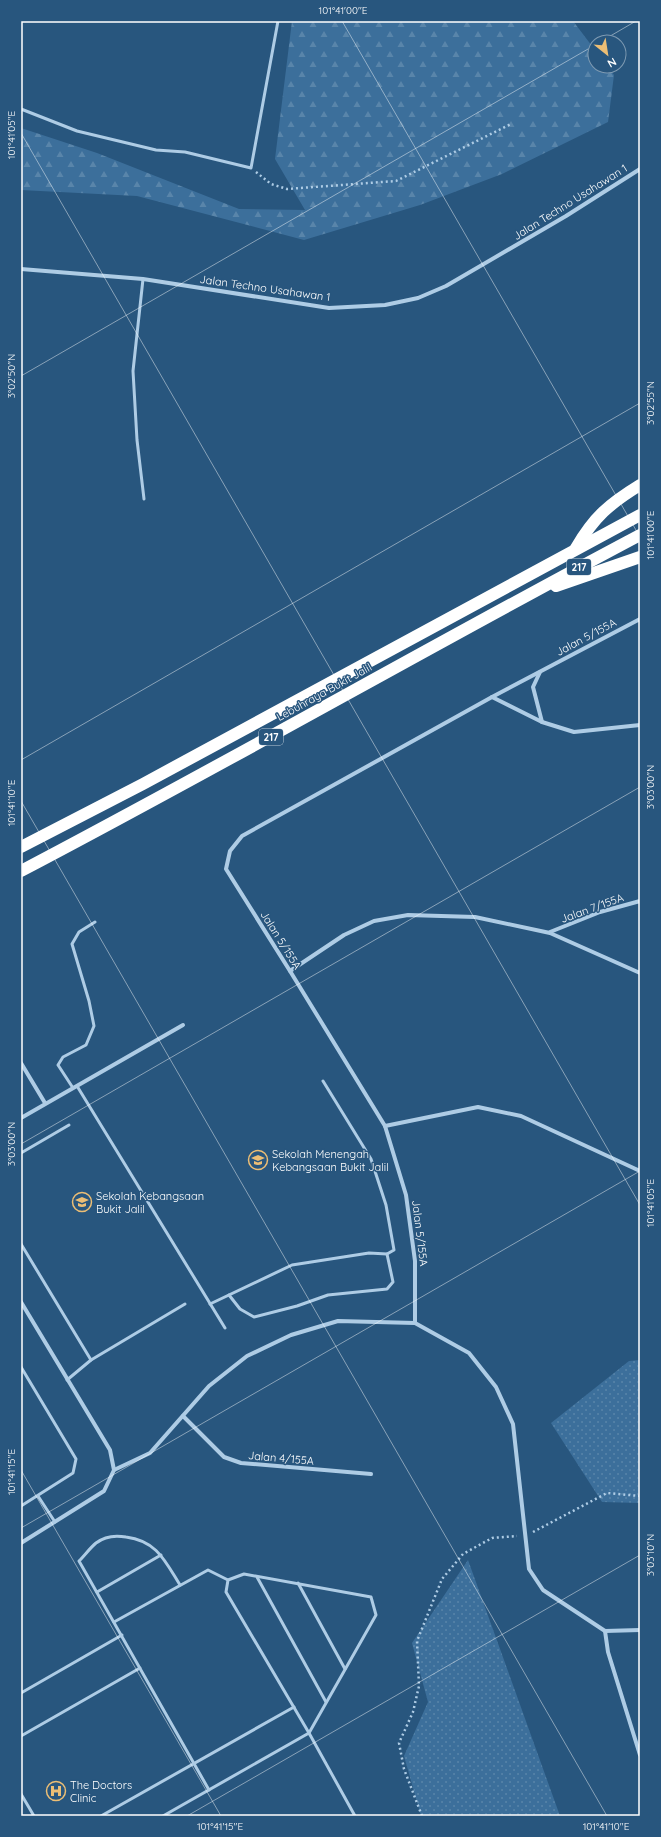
<svg xmlns="http://www.w3.org/2000/svg" width="661" height="1837" viewBox="0 0 661 1837" font-family="Quicksand,sans-serif">
	<style>
		.grass { fill: url(#grass-dots) }
		.forest { fill: url(#forest-firs) }
		.lines { fill: none; stroke-linecap: round; stroke-linejoin: round }
		.path { stroke: #aecce5; stroke-width: 2.5; stroke-dasharray: 2 3; stroke-linecap: butt }
		.lane { stroke: #aecce5; stroke-width: 3 }
		.street { stroke: #aecce5; stroke-width: 4 }
		.highway { stroke: #fff; stroke-width: 12 }
		.ticks { fill: none; stroke: #fff; stroke-width: 1; stroke-opacity: 0.45 }
		.labels { text-anchor: middle; dominant-baseline: central; stroke-width: 3; stroke-linejoin: round; paint-order: stroke }
		.shield { fill: #28567e; stroke: #beccd8; stroke-width: 1 }
		.shield-label { font-size: 10px; font-weight: bold; fill: #fff }
		.street-label { font-size: 11px; fill: #fff; stroke: #28567e }
		.poi-label { font-size: 11px; fill: #fff; stroke: #28567e; text-anchor: start }
		.neatline { fill: none; stroke: #fff; stroke-width: 1.5 }
		.ticks-label { font-size: 10px; text-anchor: middle; fill: #fff }
	</style>
	<defs>
		<pattern id="grass-dots" width="8" height="8" patternUnits="userSpaceOnUse"><rect width="8" height="8" fill="#3c6f9b"/><path d="M2 2h.1M6 6h.1" fill="none" stroke="#5985aa" stroke-width="1.8" stroke-linecap="round"/></pattern>
		<pattern id="forest-firs" width="22" height="20" patternUnits="userSpaceOnUse"><rect width="22" height="20" fill="#3c6f9b"/><path d="M5 1l3.5 6h-7zM16 11l3.5 6h-7z" fill="#5985aa"/></pattern>
	</defs>
	<rect width="100%" height="100%" fill="#28567e"/>
	<g class="grass">
		<polygon points="640,1360 640,1503 602,1502 551,1423 629,1361"/>
		<polygon points="468,1560 560,1816 421,1816 404,1756 428,1702 412,1643"/>
	</g>
	<polygon class="forest" points="292,21 573,21 595,50 595,66 607,66 614,75 608,122 502,174 420,205 304,240 137,196 21,190 21,128 97,153 239,209 305,210 275,159"/>
	<g class="lines">
		<g class="path">
			<polyline points="256,172 271,184 287,189 396,181 511,124"/>
			<polyline points="533,1532 607,1493 640,1496"/>
			<polyline points="422,1816 404,1769 399,1743 413,1712 419,1686 417,1641 442,1579 463,1554 492,1538 517,1536"/>
		</g>
		<g class="lane">
			<polyline points="21,109 77,131 156,150 185,152 251,168 278,21"/>
			<polyline points="143,279 133,371 137,440 144,499"/>
			<polyline points="77,1086 225,1328"/>
			<polyline points="73,1088 58,1065 63,1057 86,1045 94,1026 89,1001 72,944 79,932 95,922"/>
			<polyline points="21,1153 69,1125"/>
			<polyline points="21,1244 91,1360"/>
			<polyline points="229,1295 240,1309 254,1317 297,1306 328,1295 387,1289 393,1282 387,1254"/>
			<polyline points="210,1304 292,1265 369,1253 387,1254 394,1250 386,1205 371,1159 323,1081"/>
			<polyline points="21,1367 76,1459 73,1473 21,1506"/>
			<polyline points="67,1380 91,1360 185,1304"/>
			<polyline points="38,1496 55,1522"/>
			<polygon points="244,1574 371,1597 376,1615 309,1733 226,1592 228,1580"/>
			<polyline points="257,1577 326,1702"/>
			<polyline points="298,1583 345,1669"/>
			<path d="M180,1585C165,1561 157,1541 126,1537C115,1535 105,1536 96,1543C90,1548 85,1555 79,1561L209,1790"/>
			<polyline points="97,1592 161,1555"/>
			<polyline points="114,1622 208,1570 228,1580"/>
			<polyline points="21,1693 122,1635"/>
			<polyline points="21,1736 140,1668"/>
			<polyline points="21,1794 34,1816"/>
			<polyline points="101,1816 294,1707"/>
			<polyline points="163,1816 309,1733 355,1816"/>
		</g>
		<g class="street">
			<polyline points="21,269 143,279 329,308 385,305 418,298 446,286 566,216 640,169"/>
			<polyline points="540,672 533,687 542,722"/>
			<polyline points="492,697 542,722 574,732 640,725"/>
			<polyline points="550,932 600,912 640,901"/>
			<polyline points="290,971 344,935 374,921 408,915 475,917 550,933 640,973"/>
			<polyline points="21,1063 45,1103"/>
			<polyline points="21,1118 183,1025"/>
			<polyline points="385,1126 478,1107 521,1116 640,1171"/>
			<polyline points="21,1302 110,1450 114,1470 104,1491 21,1543"/>
			<polyline points="415,1323 415,1261 406,1195 385,1126 290,971 226,869 230,851 242,836 492,697 640,619"/>
			<polyline points="183,1416 224,1457 241,1463 371,1474"/>
			<polyline points="114,1470 150,1453 209,1386 247,1356 291,1335 338,1321 415,1323 469,1353 496,1387 513,1424 529,1569 543,1590 605,1631 640,1630"/>
			<polyline points="605,1631 608,1652 640,1755"/>
		</g>
		<g class="highway">
			<path d="M576,548C594,517 609,504 640,485"/>
			<polyline points="556,586 640,557"/>
			<polyline points="21,847 143,784 640,515"/>
			<path d="M21,871C229,762 432,645 640,535"/>
		</g>
	</g>
	<path class="ticks" d="M342,21L640,537M600,42L636,21M21,133L640,1205M21,376L595,45M21,760L640,403M21,801L607,1816M21,1144L640,787M21,1470L221,1816M21,1528L640,1171M187,1816L640,1555"/>
	<defs>
		<symbol id="school-ring" viewBox="-11 -11 22 22"><circle r="9.5" fill="#28567e" stroke="#ecbe75" stroke-width="1.5"/><path d="M0-5L7-2L0 1L-7-2ZM-4 1L0 2.5L4 1V4Q0 6-4 4Z" fill="#ecbe75"/></symbol>
		<symbol id="hospital-ring" viewBox="-11 -11 22 22"><circle r="9.5" fill="#28567e" stroke="#ecbe75" stroke-width="1.5"/><path d="M-5-5h3v3.5h4V-5h3V5h-3V1.5h-4V5h-3Z" fill="#ecbe75"/></symbol>
	</defs>
	<g fill-rule="evenodd">
		<use href="#school-ring" x="247" y="1149" width="22" height="22"/>
		<use href="#school-ring" x="71" y="1191" width="22" height="22"/>
		<use href="#hospital-ring" x="45" y="1780" width="22" height="22"/>
	</g>
	<g class="labels">
		<g class="shield">
			<rect x="567" y="559" width="24" height="16" rx="3"/>
			<rect x="259" y="729" width="24" height="16" rx="3"/>
		</g>
		<g class="shield-label">
			<text x="579" y="567">217</text>
			<text x="271" y="737">217</text>
		</g>
		<g class="street-label">
			<text transform="translate(570 202) rotate(-32)">Jalan Techno Usahawan 1</text>
			<text transform="translate(265 288) rotate(8)">Jalan Techno Usahawan 1</text>
			<text transform="translate(586 637) rotate(-28)">Jalan 5/155A</text>
			<text transform="translate(324 692) rotate(-29)">Lebuhraya Bukit Jalil</text>
			<text transform="translate(592 908) rotate(-20)">Jalan 7/155A</text>
			<text transform="translate(281 940) rotate(58)">Jalan 5/155A</text>
			<text transform="translate(420 1233) rotate(83)">Jalan 5/155A</text>
			<text transform="translate(281 1458) rotate(5)">Jalan 4/155A</text>
		</g>
		<g class="poi-label">
			<text x="272" y="1154">Sekolah Menengah<tspan x="272" dy="13">Kebangsaan Bukit Jalil</tspan></text>
			<text x="96" y="1196">Sekolah Kebangsaan<tspan x="96" dy="13">Bukit Jalil</tspan></text>
			<text x="70" y="1785">The Doctors<tspan x="70" dy="13">Clinic</tspan></text>
		</g>
	</g>
	<rect width="661" height="1837" fill="none" stroke="#28567e" stroke-width="44"/>
	<g transform="translate(607 54) rotate(150)"><circle r="19" fill="#28567e" stroke="#7e9ab2"/>
	<path d="M0-3L7 15L0 10L-7 15Z" fill="#ecbe75"/>
	<text y="-6" font-size="11" font-weight="bold" text-anchor="middle" fill="#ffffff">N</text>
	</g>
	<rect x="22" y="22" width="617" height="1793" class="neatline"/>
	<g class="ticks-label">
		<text x="343" y="14">101°41'00"E</text>
		<text transform="translate(11 135) rotate(-90)" y="4">101°41'05"E</text>
		<text transform="translate(11 376) rotate(-90)" y="4">3°02'50"N</text>
		<text transform="translate(650 403) rotate(-90)" y="4">3°02'55"N</text>
		<text transform="translate(650 535) rotate(-90)" y="4">101°41'00"E</text>
		<text transform="translate(650 787) rotate(-90)" y="4">3°03'00"N</text>
		<text transform="translate(11 803) rotate(-90)" y="4">101°41'10"E</text>
		<text transform="translate(11 1144) rotate(-90)" y="4">3°03'00"N</text>
		<text transform="translate(650 1203) rotate(-90)" y="4">101°41'05"E</text>
		<text transform="translate(11 1472) rotate(-90)" y="4">101°41'15"E</text>
		<text transform="translate(650 1555) rotate(-90)" y="4">3°03'10"N</text>
		<text x="220" y="1830">101°41'15"E</text>
		<text x="606" y="1830">101°41'10"E</text>
	</g>
</svg>
